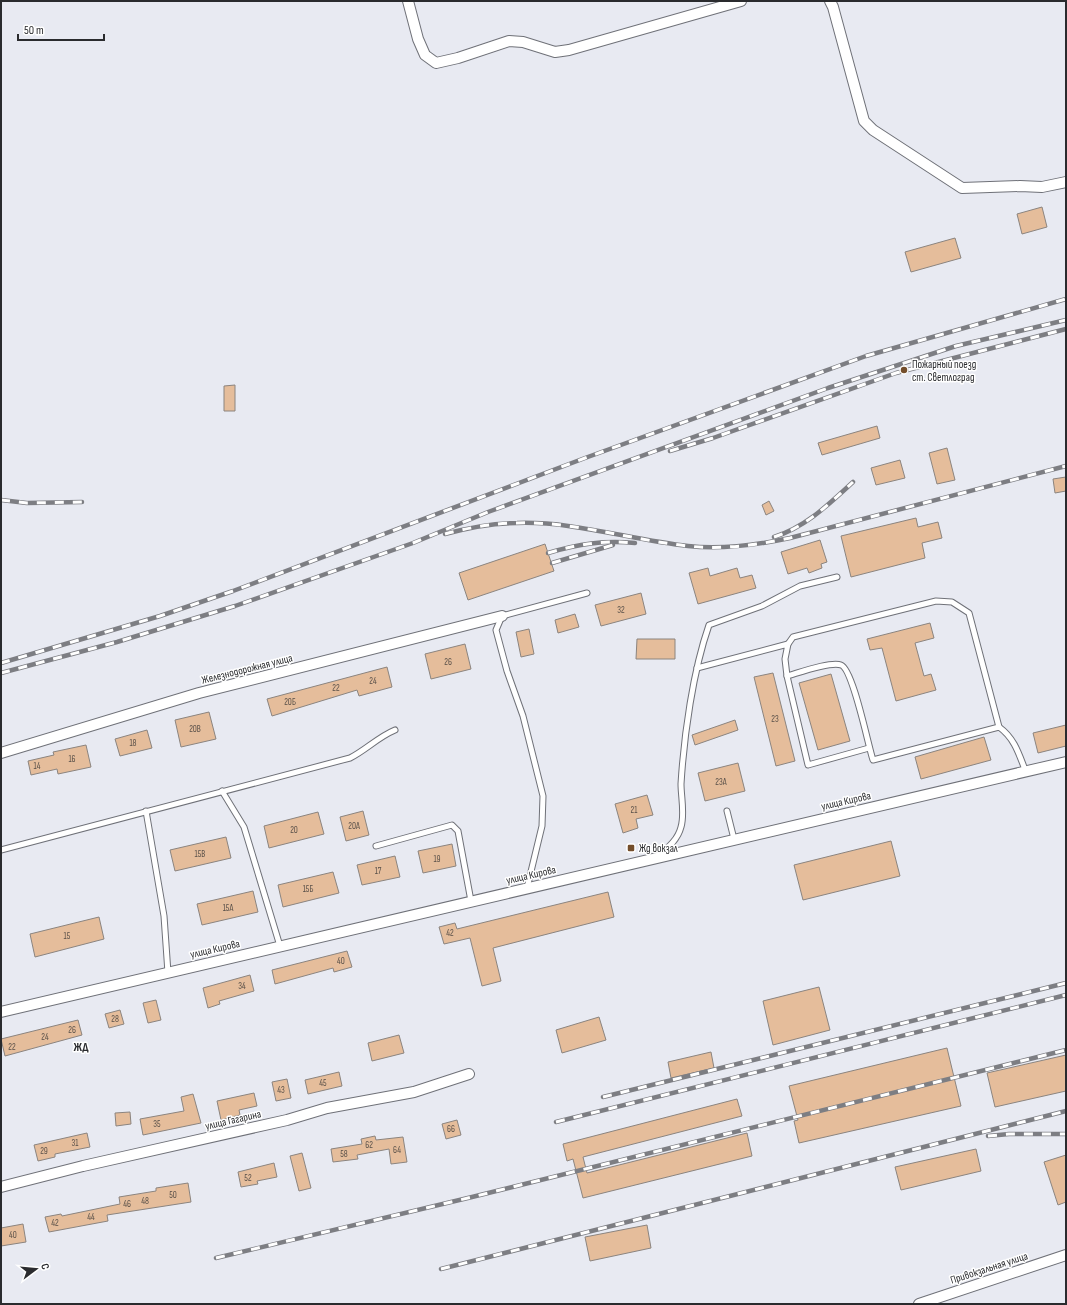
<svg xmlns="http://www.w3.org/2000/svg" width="1067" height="1305" viewBox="0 0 1067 1305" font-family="'Sofia Sans Condensed',sans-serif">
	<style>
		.building { fill: #e5bd9b; stroke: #8b847f }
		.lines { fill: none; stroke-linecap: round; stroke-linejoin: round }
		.lane-casing { stroke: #6f7178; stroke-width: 7 }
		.street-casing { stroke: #6f7178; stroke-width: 12 }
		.lane { stroke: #fff; stroke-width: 5 }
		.street { stroke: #fff; stroke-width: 10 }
		.rail-casing { stroke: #7d7e83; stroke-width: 4.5 }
		.rail { stroke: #fff; stroke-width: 3; stroke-dasharray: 9; stroke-linecap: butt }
		.poi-dot { fill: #744e2b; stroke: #fff; stroke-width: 1.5 }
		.labels { text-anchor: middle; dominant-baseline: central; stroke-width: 3; stroke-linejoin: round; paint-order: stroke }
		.number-label { font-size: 9px; fill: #595049 }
		.poi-label { font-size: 11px; fill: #2a2b2e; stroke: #fff; text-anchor: start }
		.street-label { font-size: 11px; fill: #2a2b2e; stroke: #fff }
		.neighbourhood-label { font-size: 12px; font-weight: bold; fill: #2a2b2e; stroke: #fff }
	</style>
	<rect width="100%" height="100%" fill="#e8eaf2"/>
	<g class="building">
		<polygon points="1042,207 1047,227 1022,234 1017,214"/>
		<polygon points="955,238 961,258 911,272 905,252"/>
		<polygon points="235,385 235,411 224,411 224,386"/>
		<polygon points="877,426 880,438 822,455 818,443"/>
		<polygon points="947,448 955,480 937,484 929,453"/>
		<polygon points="900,460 905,478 876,485 871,468"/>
		<polygon points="1066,477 1066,491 1055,493 1053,479"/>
		<polygon points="769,501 774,511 766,515 762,505"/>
		<polygon points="916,518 918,527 938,522 942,538 922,543 925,558 851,577 841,536"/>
		<polygon points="820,540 827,562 821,564 822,568 809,573 807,568 788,574 781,552"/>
		<polygon points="545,544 554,571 468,600 459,573"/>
		<polygon points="708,568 710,576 737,568 740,578 752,575 756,588 698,604 689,573"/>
		<polygon points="641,593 646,614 601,626 595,605"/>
		<polygon points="575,614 579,627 558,633 555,620"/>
		<polygon points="930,623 934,638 915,643 924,676 931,674 936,690 896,701 882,648 870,650 867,639"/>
		<polygon points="529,629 534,654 521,657 516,632"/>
		<polygon points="637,639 675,639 675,659 636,659"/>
		<polygon points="465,644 471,669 431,679 425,654"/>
		<polygon points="387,667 392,687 359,696 357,690 272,716 267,699"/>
		<polygon points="773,673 795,761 776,766 754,677"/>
		<polygon points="831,674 850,741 818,750 799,683"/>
		<polygon points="209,712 216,739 181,747 175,720"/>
		<polygon points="735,720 738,730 695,745 692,735"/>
		<polygon points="1066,725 1066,746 1038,753 1033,733"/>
		<polygon points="147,730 152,748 120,756 115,739"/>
		<polygon points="984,737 991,760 921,779 915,757"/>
		<polygon points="86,745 91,767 58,774 57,769 31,775 28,761 54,755 53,752"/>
		<polygon points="738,763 745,791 705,801 698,773"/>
		<polygon points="647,795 653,815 636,819 638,828 623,833 615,804"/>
		<polygon points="363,811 369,835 346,841 340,817"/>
		<polygon points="318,812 324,834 269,848 264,826"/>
		<polygon points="226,837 231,858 175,871 170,850"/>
		<polygon points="891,841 900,876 803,900 794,865"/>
		<polygon points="452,844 456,866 423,873 418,851"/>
		<polygon points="395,856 400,877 362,885 357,865"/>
		<polygon points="333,872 339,893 283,907 278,885"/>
		<polygon points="253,891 258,912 202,925 197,904"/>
		<polygon points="608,892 614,917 493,948 501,981 482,986 470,938 444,944 439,927 455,923 457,929"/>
		<polygon points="99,917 104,939 35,957 30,934"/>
		<polygon points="347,951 352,967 334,972 333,968 275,984 272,970"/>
		<polygon points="250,975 254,991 219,1001 220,1004 208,1008 203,988"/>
		<polygon points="819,987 830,1030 773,1045 763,1001"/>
		<polygon points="156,1000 161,1020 148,1023 143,1003"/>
		<polygon points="120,1010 124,1024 109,1028 105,1014"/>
		<polygon points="599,1017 606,1040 562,1053 556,1030"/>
		<polygon points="78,1020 82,1035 5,1056 1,1039"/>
		<polygon points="399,1035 404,1053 372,1061 368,1043"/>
		<polygon points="947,1048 961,1106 799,1143 794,1121 798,1120 789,1086"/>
		<polygon points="711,1052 714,1068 671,1078 668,1062"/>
		<polygon points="1066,1055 1066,1091 995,1107 987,1073"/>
		<polygon points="339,1072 342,1086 308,1094 305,1080"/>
		<polygon points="287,1079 291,1098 276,1101 272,1082"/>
		<polygon points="254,1093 257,1106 239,1110 240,1115 221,1120 217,1101"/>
		<polygon points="193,1094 201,1123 143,1135 140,1119 184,1111 181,1097"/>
		<polygon points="737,1099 742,1116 583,1157 587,1173 747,1133 752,1156 583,1198 573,1159 567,1161 563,1144"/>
		<polygon points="130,1112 131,1124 116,1126 115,1113"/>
		<polygon points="457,1120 461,1135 446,1139 442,1124"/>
		<polygon points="87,1133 90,1147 55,1154 55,1157 38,1161 34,1145"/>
		<polygon points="375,1136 376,1140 403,1137 407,1162 391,1164 389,1149 357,1155 358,1159 333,1162 331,1149 362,1144 361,1139"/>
		<polygon points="976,1149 981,1171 901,1190 895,1167"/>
		<polygon points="302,1153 311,1188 299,1191 290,1156"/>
		<polygon points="1066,1155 1066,1202 1058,1205 1044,1162"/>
		<polygon points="274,1163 277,1177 257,1181 258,1184 241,1187 238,1172"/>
		<polygon points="188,1183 191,1202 107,1215 108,1221 49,1232 45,1217 61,1214 62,1216 120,1204 119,1197 156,1191 156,1188"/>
		<polygon points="23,1224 26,1242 1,1246 1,1228"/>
		<polygon points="647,1225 651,1248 590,1261 585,1237"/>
	</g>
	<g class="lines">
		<defs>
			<g id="lane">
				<polyline points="788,644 793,637 936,601 952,602 969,613 999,727"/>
				<path d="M697,668L788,644L785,659L787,676C798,673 831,661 841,665C853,669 868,745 873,760L999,727C1013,737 1018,751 1024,767"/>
				<polyline points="787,676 808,765 869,748"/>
				<polyline points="222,791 244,827 280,946"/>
				<polyline points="146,811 164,916 168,973"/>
				<polyline points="727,811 734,839"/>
				<polyline points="376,846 452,825 458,831 471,901"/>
				<path d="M1,850L350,758C366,750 378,737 395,730"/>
				<path d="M659,855C669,847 678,839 681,827C685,814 681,797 681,784C684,735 693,671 709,625L762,606L800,586L837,577"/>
				<polyline points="527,888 542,826 543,796 523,716 507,671 496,630 502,616 587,593"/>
			</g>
			<g id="street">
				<polyline points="408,1 418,39 425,55 436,63 458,58 509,41 523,42 555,52 569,50 741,1"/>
				<polyline points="830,1 833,7 864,121 873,130 962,188 1020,186 1042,187 1066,182"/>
				<polyline points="1,753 199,693 502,616"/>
				<polyline points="1,1012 1066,762"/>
				<polyline points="1,1187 83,1166 287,1120 327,1108 414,1092 469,1074"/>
				<polyline points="919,1304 1066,1255"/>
			</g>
		</defs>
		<use href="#lane" class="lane-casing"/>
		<use href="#street" class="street-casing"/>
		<use href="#lane" class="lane"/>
		<use href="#street" class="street"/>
		<defs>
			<g id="rail">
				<polyline points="670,451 713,438 896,373 1066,329"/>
				<polyline points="1,500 27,503 82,502"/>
				<path d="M445,534C467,528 493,523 517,523C574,521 631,540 688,546C722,550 757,545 790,538L1066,466"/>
				<path d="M774,537C806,527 829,504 853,482"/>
				<path d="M548,553C578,544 604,540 635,543"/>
				<polyline points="552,563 613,545"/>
				<polyline points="1,663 160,616 233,591 585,458 866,356 1066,299"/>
				<polyline points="1,673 117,642 235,606 413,543 488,512 828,388 956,346 1066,320"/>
				<polyline points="603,1097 1066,983"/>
				<polyline points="556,1122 1066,995"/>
				<polyline points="988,1136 1009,1134 1066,1134"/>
				<polyline points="216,1258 472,1197 1066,1050"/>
				<polyline points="441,1269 1066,1111"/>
			</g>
		</defs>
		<use href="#rail" class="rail-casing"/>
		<use href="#rail" class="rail"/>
	</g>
	<g class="poi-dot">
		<circle cx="904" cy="370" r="4"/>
		<rect x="627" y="844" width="8" height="8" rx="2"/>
	</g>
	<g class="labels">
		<g class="number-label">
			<text x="621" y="610">32</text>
			<text x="448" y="662">26</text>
			<text x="373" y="681">24</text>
			<text x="336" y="688">22</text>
			<text x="290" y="702">20Б</text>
			<text x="775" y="719">23</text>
			<text x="195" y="729">20В</text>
			<text x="133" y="743">18</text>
			<text x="72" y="759">16</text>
			<text x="37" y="766">14</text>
			<text x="721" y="782">23А</text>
			<text x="634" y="810">21</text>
			<text x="354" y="826">20А</text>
			<text x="294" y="830">20</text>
			<text x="200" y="854">15В</text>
			<text x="437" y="859">19</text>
			<text x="378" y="871">17</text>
			<text x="308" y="889">15Б</text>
			<text x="228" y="908">15А</text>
			<text x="450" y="933">42</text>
			<text x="67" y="936">15</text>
			<text x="341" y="961">40</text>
			<text x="242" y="986">34</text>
			<text x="115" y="1019">28</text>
			<text x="72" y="1030">26</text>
			<text x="45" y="1037">24</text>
			<text x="12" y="1047">22</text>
			<text x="323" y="1083">45</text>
			<text x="281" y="1090">43</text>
			<text x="157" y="1124">35</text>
			<text x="451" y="1129">66</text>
			<text x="75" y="1143">31</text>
			<text x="369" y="1145">62</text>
			<text x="397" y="1150">64</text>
			<text x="44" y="1151">29</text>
			<text x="344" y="1154">58</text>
			<text x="248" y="1178">52</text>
			<text x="173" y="1195">50</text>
			<text x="145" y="1201">48</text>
			<text x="127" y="1204">46</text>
			<text x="91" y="1217">44</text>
			<text x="55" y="1223">42</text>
			<text x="13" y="1235">40</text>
		</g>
		<g class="poi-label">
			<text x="912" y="364">Пожарный поезд<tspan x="912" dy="13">ст. Светлоград</tspan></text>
			<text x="639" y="848">Жд вокзал</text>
		</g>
		<g class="street-label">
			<text transform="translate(247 669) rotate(-14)">Железнодорожная улица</text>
			<text transform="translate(846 801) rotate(-13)">улица Кирова</text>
			<text transform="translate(531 875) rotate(-13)">улица Кирова</text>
			<text transform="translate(215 949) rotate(-13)">улица Кирова</text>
			<text transform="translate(233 1120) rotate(-13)">улица Гагарина</text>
			<text transform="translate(989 1268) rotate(-18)">Привокзальная улица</text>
		</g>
		<g class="neighbourhood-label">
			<text x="81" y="1047">ЖД</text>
		</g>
	</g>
	<rect width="1067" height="1305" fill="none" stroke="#2a2b2e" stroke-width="4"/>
	<g transform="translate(36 1269) rotate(74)" stroke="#ffffff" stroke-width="3" paint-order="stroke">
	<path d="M0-3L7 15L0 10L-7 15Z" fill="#2a2b2e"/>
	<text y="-6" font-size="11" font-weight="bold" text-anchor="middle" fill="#2a2b2e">С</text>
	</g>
	<path d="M18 34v6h86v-6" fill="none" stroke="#2a2b2e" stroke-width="2"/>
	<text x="24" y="34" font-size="12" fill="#2a2b2e" stroke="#ffffff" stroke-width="3" paint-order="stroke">50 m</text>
</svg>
